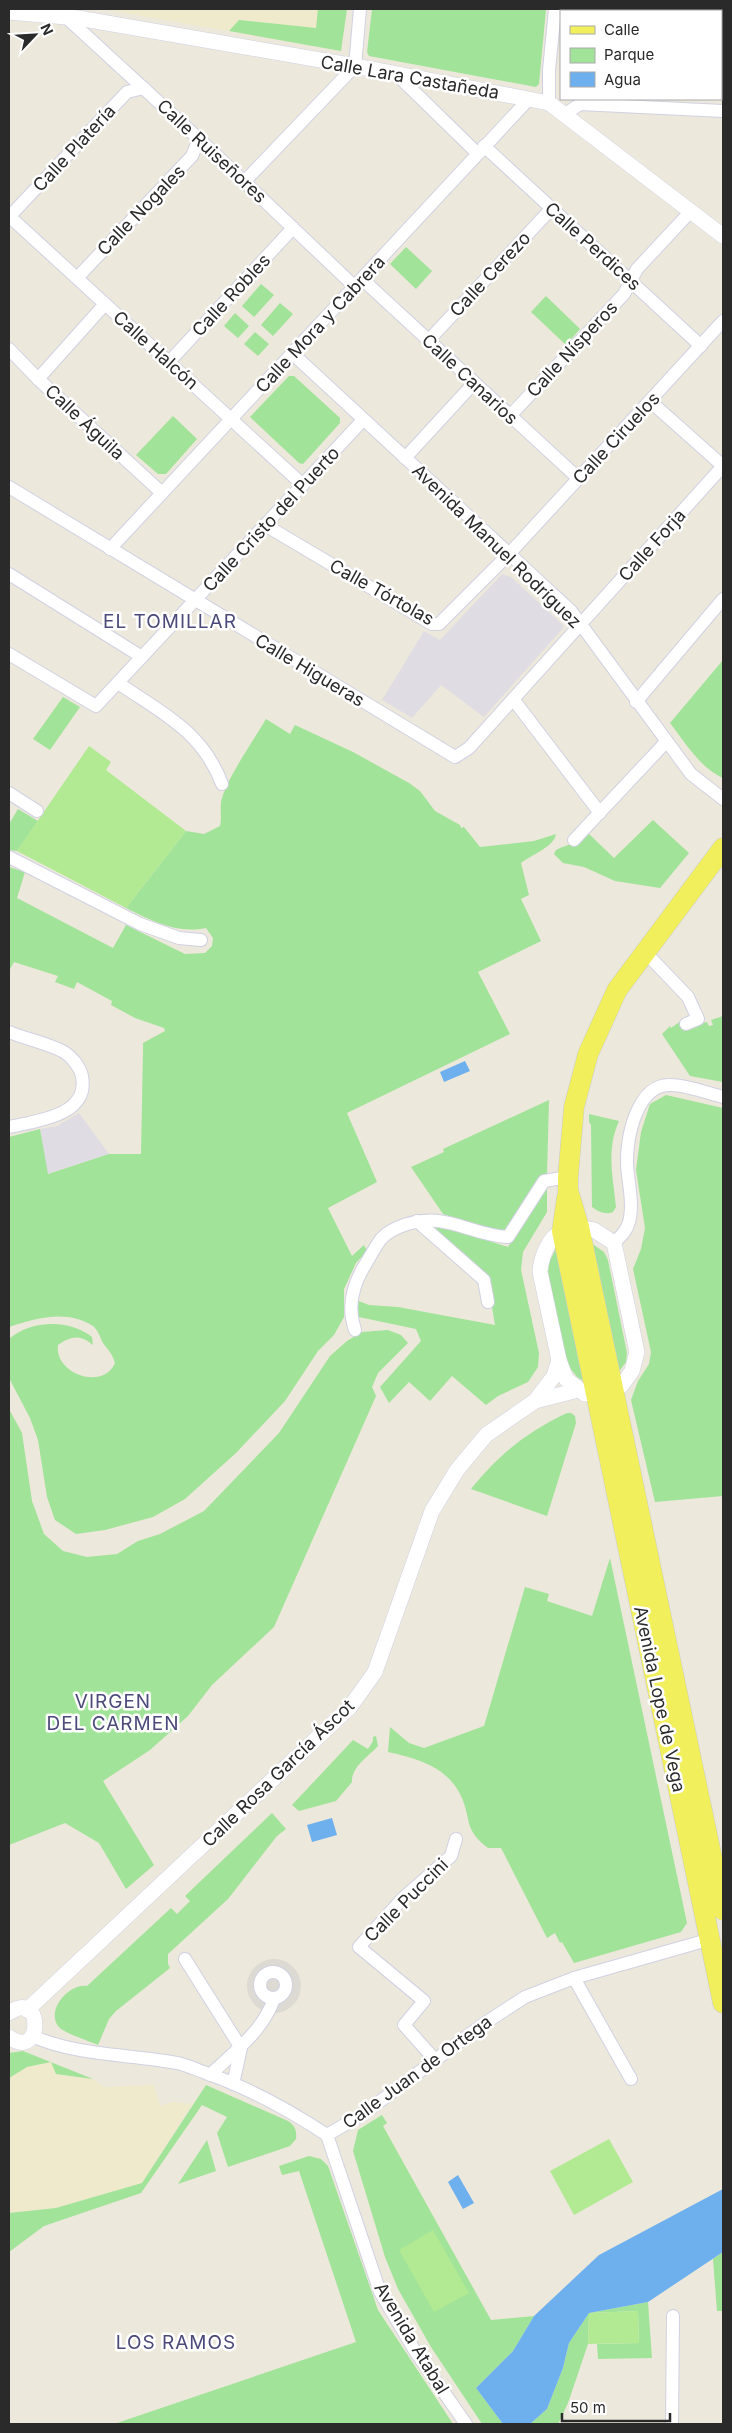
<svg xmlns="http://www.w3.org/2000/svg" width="732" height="2433" viewBox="0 0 732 2433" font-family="Inter,sans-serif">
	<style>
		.industrial { fill: #e0dce4 }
		.education { fill: #eeeacb }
		.green { fill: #a1e398 }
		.pitch { fill: #b2ea93 }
		.plaza { fill: #dcdad2 }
		.water { fill: #6eb0ee }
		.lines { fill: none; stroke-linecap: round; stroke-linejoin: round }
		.minor-casing { stroke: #d1d1e3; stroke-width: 14 }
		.tertiary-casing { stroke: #d1d1e3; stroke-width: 16 }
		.primary-casing { stroke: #ccc; stroke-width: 21 }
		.minor { stroke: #fff; stroke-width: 12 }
		.tertiary { stroke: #fff; stroke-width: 15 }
		.primary { stroke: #f1ef5c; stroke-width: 20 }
		.labels { text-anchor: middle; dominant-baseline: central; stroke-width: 5; stroke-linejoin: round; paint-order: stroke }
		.street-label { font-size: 18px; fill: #2a2a2a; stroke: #fff }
		.neighbourhood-label { font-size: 19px; letter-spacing: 1px; fill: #4c4a7a; stroke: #fff }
	</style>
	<rect width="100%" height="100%" fill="#ece8db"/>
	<g class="industrial">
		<polygon points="502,574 511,577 563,625 563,628 484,717 441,685 412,718 382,700 424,631 440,640"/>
		<polygon points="79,1113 109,1154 47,1174 40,1129 57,1126"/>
	</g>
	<g class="education">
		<polygon points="102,9 347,9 341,51"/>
		<polygon points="567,9 723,9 723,99 721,99 721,11 566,11"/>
		<polygon points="52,2062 56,2074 93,2079 104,2087 154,2085 160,2106 173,2102 192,2104 142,2183 56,2208 9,2213 9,2078 27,2067"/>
	</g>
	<g class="green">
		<polygon points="318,9 347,9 341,51 229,31 239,20 316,28"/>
		<polygon points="372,9 546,9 539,84 536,87 369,56 367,52"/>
		<polygon points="406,247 432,271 416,289 390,264"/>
		<polygon points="261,284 274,295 254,317 242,306"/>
		<polygon points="546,296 580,329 566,345 531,312"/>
		<polygon points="280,303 293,314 273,336 261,325"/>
		<polygon points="235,313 249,326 238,338 224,326"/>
		<polygon points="255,332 269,344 258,356 244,344"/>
		<polygon points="289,376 294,376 340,418 340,423 303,464 299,463 250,417"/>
		<polygon points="173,416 197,439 166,474 158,474 136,455"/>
		<path d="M723,660V778C701,769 684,741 670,723Z"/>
		<polygon points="63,697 80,707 50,750 33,739"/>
		<path d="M266,719L290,734L295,725L353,752L409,783L420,791L435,811L460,825L461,828L464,827L480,847L534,841L556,834C554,847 531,855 521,863L529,895L521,899L541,941L478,972L510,1034L347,1113L377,1182L328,1208L352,1256L364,1245L367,1251L356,1263L344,1289V1317L334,1335L318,1351L285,1401L236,1453L185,1499L153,1517L105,1530L76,1534L55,1520L47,1497L38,1440L30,1418L9,1378V1339C31,1320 69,1319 92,1337L93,1345C80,1334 71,1336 58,1345C54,1374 103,1391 115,1363C112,1353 108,1350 103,1343C100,1337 98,1330 93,1326C68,1309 35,1318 9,1327V1137L40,1129L48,1174L109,1154H141L143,1048V1043L165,1031L164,1028L135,1018L111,1005L112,1001L77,982L74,989L55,982L58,976L14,962L9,971V867L25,872L17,898L113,948L126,925L185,954L205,953L212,946L213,938L206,928C177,934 152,921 126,908L186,831L204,834L220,826C222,818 220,811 221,803C223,784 255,738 266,719Z"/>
		<polygon points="18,809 38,821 17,851 9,850 9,824"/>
		<path d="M653,820L689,853L660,888L615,881L584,867L563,863L554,854L556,850C571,842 576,847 589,834L614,858Z"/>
		<polygon points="723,1014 723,1082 690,1076 662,1034 670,1026 671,1028 681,1021 697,1024 707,1022 709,1026 713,1025 711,1020 723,1016"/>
		<polygon points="666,1095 723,1108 723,1496 655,1502 631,1400 638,1381 649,1364 651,1352 633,1269 641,1249 645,1228 636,1170 641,1132 650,1104"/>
		<polygon points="549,1100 547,1175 508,1229 500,1232 443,1214 411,1167 444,1152 443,1149"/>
		<path d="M589,1114L619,1121C606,1150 613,1176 616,1207L613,1212C605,1215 599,1212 592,1207L591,1125L589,1122Z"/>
		<polygon points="547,1184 547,1212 523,1252 521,1270 539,1353 538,1367 528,1382 498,1396 486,1405 452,1376 430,1401 409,1382 389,1403 380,1387 421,1341 416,1329 354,1316 356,1300 369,1305 398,1307 495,1325 487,1276 429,1229 432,1223 508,1247"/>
		<polygon points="591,1243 604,1252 608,1260 627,1353 626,1362 618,1373"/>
		<polygon points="557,1247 584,1381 577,1377 567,1364 548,1272 549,1262"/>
		<polygon points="388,1330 401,1335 408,1343 378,1373 372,1387 376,1396 274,1627 212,1685 188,1716 150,1750 103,1781 154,1865 126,1889 99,1843 65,1823 9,1845 9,1409 22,1433 32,1501 44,1534 63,1551 87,1557 117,1554 138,1541 160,1534 204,1511 279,1433 330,1356 347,1341 362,1332"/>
		<path d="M567,1413H571L575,1416L576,1423L547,1516L471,1489C499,1454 527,1432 567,1413Z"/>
		<path d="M610,1558L687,1923L681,1932L574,1963L562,1942L560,1943L555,1933L547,1938L501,1848H488C463,1829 472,1820 461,1796C448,1767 416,1758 388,1752L390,1727L409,1743L424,1748L484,1726L525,1587L549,1594L547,1601L592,1616Z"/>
		<path d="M376,1736L378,1746C369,1756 351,1767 352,1782L336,1801L299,1811L292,1805L353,1740L368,1749L373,1741V1737Z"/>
		<path d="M272,1813L286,1829L277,1836L228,1899L168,1954V1964L170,1968L116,2011L109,2019L98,2045C89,2041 63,2033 58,2026C46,2009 70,1983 87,1986L171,1908L177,1914L190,1901L185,1896Z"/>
		<polygon points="23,2051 93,2079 56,2074 51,2062 27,2067 9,2078 9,2053"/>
		<path d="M206,2085L288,2121C295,2126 297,2130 296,2139L290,2146L228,2167L217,2133L227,2117L202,2105L141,2193L44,2226L9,2252V2213L56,2208L142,2183Z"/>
		<polygon points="382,2115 387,2123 383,2126 491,2320 534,2316 513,2351 476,2388 503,2424 482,2424 431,2347 398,2289 385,2257 353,2151 358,2130"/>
		<polygon points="207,2140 216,2171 178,2184"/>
		<polygon points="309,2156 321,2159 328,2166 378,2310 453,2424 114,2424 356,2342 299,2171 282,2175 279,2166"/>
		<polygon points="723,2252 723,2311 717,2311 713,2259"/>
		<polygon points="648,2302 652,2358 598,2359 597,2344 639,2343 638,2311 589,2313 588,2344 568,2403 558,2424 530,2424 547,2409 563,2368 569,2343 589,2313"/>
	</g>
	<g class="pitch">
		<polygon points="89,746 111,762 106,770 186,831 126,908 17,851"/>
		<polygon points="609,2139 633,2182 574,2215 550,2171"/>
		<polygon points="433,2230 469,2293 434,2312 399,2250"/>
		<polygon points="638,2311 639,2343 588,2344 589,2313"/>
	</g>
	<circle class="plaza" cx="274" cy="1986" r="27"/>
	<g class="water">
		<polygon points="465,1061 470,1071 444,1082 440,1072"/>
		<polygon points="332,1818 337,1835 312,1842 307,1825"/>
		<polygon points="458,2175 474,2203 463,2209 448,2182"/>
		<polygon points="723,2189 723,2252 648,2302 589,2313 569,2343 563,2368 547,2409 530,2424 503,2424 476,2388 513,2351 534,2316 599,2255"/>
	</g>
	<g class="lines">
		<defs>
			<g id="minor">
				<polyline points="67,18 213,152 354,286"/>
				<polyline points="396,74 477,153"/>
				<polyline points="549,103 549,70 555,9"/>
				<polyline points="564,115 580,104 723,111"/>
				<polyline points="484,146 701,346"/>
				<polyline points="244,182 355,66 360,9"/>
				<polyline points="9,216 303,485"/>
				<polyline points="9,217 127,92 144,88"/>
				<polyline points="77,278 192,156 199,139"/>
				<polyline points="362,279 578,478"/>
				<polyline points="428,341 552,208"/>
				<polyline points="9,349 38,379 162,493"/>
				<polyline points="293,354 571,611 691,774 723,799"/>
				<polyline points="169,362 293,228"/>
				<polyline points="38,379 105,304"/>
				<polyline points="651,402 723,466"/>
				<polyline points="510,416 624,294 637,269 691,211"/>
				<polyline points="405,458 474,383"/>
				<polyline points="9,487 455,757 469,748 723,466"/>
				<polyline points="265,525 432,624 439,624 509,554 723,321"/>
				<polyline points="110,549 529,99"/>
				<polyline points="9,574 142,657"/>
				<polyline points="9,654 96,706 363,420"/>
				<path d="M118,683C162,713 202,731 222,784"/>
				<polyline points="513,699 600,813"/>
				<polyline points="636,702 723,599"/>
				<polyline points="9,793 37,811"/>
				<polyline points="574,840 666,742"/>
				<polyline points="9,857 140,924 179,938 201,940"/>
				<polyline points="645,952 688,997 698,1019 686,1024"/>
				<path d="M9,1032C26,1039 47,1043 64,1052C72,1057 80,1067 82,1076C90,1116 36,1121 9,1127"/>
				<polyline points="417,1221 484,1280 488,1302"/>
				<path d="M614,1243C620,1237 627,1231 629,1222C634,1204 628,1183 627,1164C626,1138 637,1083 671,1085C687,1085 707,1093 723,1097"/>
				<path d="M355,1330C347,1307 352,1286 365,1265C370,1257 375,1247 381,1239C387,1232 398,1227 407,1224C447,1212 470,1235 508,1237L544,1181L568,1177"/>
				<polyline points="185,1959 241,2048"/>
				<circle cx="273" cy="1985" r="13"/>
				<polyline points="574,1978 631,2079"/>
				<path d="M32,2036C78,2056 128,2054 177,2063C187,2065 197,2070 206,2073C249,2088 289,2110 327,2135L363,2114L482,2025L525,1997L574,1978L711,1939"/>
				<polyline points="436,2061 404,2025 424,2001 359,1947 402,1899 451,1856 456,1839"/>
				<path d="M210,2075C235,2051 262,2032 274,1999"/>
				<polyline points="233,2084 241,2048"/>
				<polyline points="327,2135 380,2292 415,2351 466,2424"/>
				<polyline points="672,2424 673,2316"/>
			</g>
			<g id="tertiary">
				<polyline points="9,12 78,18 355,66 549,103 723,236"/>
				<path d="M579,1227L594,1230L614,1243L637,1352L632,1371L622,1385L613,1391L585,1394L566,1379L559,1360L540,1272C541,1259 548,1236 563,1231C568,1229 574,1229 579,1227Z"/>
				<polyline points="535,1401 578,1390"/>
				<polyline points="27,2010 350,1707 375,1672 432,1511 457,1470 486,1435 535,1401 554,1376 559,1360"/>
				<path d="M9,2013C44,1988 43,2062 9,2037"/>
			</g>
			<g id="primary">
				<polyline points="723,848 617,990 588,1054 574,1107 568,1177 568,1190 579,1227 723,1910"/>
				<polyline points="567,1197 562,1231 723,2003"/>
			</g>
		</defs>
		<use href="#minor" class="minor-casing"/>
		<use href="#tertiary" class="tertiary-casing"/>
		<use href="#primary" class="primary-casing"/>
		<use href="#minor" class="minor"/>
		<use href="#tertiary" class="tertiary"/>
		<use href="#primary" class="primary"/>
	</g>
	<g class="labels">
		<g class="street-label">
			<text transform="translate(410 77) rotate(10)">Calle Lara Castañeda</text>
			<text transform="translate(74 148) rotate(-47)">Calle Platería</text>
			<text transform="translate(212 151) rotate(43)">Calle Ruiseñores</text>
			<text transform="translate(141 210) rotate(-46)">Calle Nogales</text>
			<text transform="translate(593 246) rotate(42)">Calle Perdices</text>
			<text transform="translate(490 274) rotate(-47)">Calle Cerezo</text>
			<text transform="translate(231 295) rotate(-47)">Calle Robles</text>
			<text transform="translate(320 324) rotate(-47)">Calle Mora y Cabrera</text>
			<text transform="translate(572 349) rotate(-47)">Calle Nísperos</text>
			<text transform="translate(156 350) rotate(42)">Calle Halcón</text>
			<text transform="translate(470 379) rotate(43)">Calle Canarios</text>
			<text transform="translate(85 422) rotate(43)">Calle Águila</text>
			<text transform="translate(616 438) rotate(-47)">Calle Ciruelos</text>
			<text transform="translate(271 519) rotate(-47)">Calle Cristo del Puerto</text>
			<text transform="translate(652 545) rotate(-48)">Calle Forja</text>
			<text transform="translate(497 546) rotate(44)">Avenida Manuel Rodríguez</text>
			<text transform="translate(382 592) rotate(29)">Calle Tórtolas</text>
			<text transform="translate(310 670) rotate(31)">Calle Higueras</text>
			<text transform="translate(660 1699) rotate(78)">Avenida Lope de Vega</text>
			<text transform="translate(278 1773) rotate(-44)">Calle Rosa García Áscot</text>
			<text transform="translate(406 1900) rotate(-45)">Calle Puccini</text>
			<text transform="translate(417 2072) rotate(-36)">Calle Juan de Ortega</text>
			<text transform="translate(412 2338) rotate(59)">Avenida Atabal</text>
		</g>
		<g class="neighbourhood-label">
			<text x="170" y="621">EL TOMILLAR</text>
			<text x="113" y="1701">VIRGEN<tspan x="113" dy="22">DEL CARMEN</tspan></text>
			<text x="176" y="2342">LOS RAMOS</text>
		</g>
	</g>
	<rect width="732" height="2433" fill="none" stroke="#2a2a2a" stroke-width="20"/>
	<rect x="560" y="10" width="162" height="90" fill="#ffffff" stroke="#aaaaaa"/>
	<rect x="570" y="26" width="25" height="8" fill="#f1ef5c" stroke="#aaaaaa"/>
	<text x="604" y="35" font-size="15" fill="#2a2a2a">Calle</text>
	<rect x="570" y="48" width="25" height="15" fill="#a1e398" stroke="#aaaaaa"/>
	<text x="604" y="60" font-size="15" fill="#2a2a2a">Parque</text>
	<rect x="570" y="72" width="25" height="15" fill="#6eb0ee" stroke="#aaaaaa"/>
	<text x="604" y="85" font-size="15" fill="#2a2a2a">Agua</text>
	<g transform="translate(35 35) rotate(65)" stroke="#ffffff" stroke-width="4" paint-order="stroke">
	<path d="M0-4L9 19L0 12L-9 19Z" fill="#2a2a2a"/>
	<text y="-8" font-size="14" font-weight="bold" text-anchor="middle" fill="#2a2a2a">N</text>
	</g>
	<path d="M562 2413v8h108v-8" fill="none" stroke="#2a2a2a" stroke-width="2.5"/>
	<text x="570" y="2413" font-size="15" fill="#2a2a2a" stroke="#ffffff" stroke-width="4" paint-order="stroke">50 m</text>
</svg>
